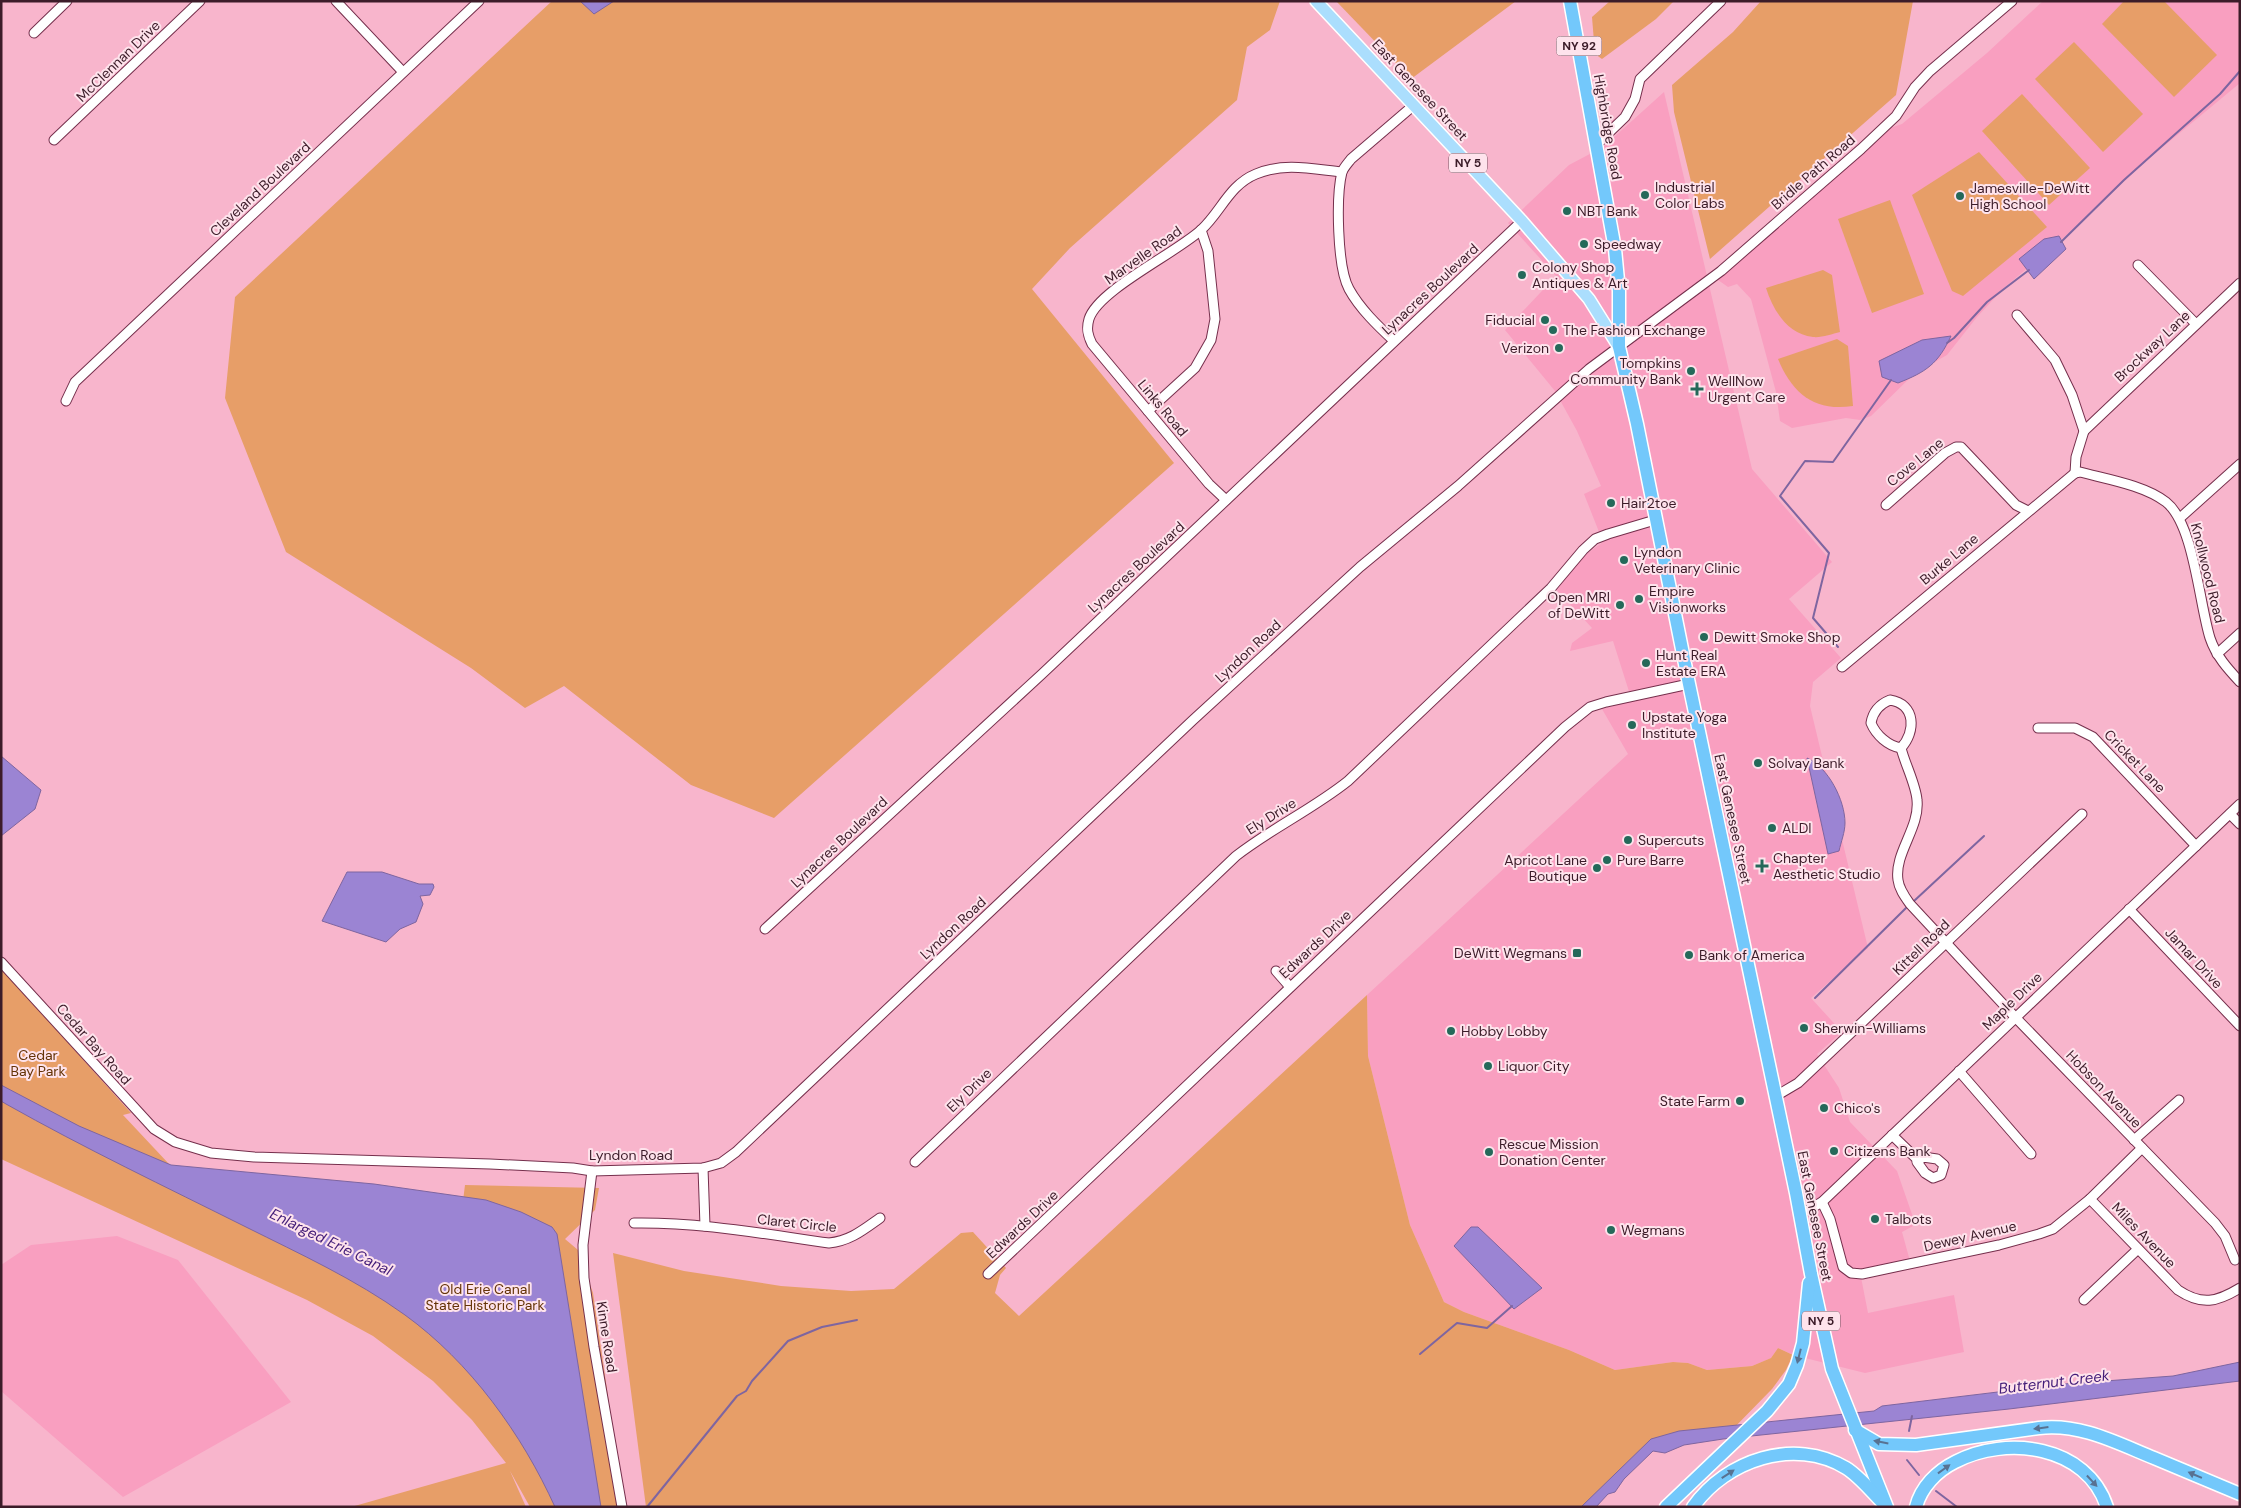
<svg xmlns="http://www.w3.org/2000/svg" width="2241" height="1508" viewBox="0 0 2241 1508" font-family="'DM Sans',sans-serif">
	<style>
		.built { fill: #f99fc0 }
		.green { fill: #e79e68 }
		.water { fill: #9b84d3; stroke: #7e65a0 }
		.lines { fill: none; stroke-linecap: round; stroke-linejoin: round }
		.stream { stroke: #7e65a0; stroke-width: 2 }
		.minor-casing { stroke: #752f4c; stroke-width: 11 }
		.major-casing { stroke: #fff; stroke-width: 14 }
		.highway-casing { stroke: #fff; stroke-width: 15 }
		.minor { stroke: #fff; stroke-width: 9 }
		.major { stroke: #abdefd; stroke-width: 11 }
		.highway { stroke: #73c8fb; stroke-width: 12 }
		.oneway { fill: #587292 }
		.poi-dot { fill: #25695a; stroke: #fee3ec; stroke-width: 2 }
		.labels { text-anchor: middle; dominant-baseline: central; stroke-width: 4; stroke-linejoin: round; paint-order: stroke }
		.shield { fill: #fee3ec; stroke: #765864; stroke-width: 1 }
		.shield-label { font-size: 12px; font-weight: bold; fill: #3c1c29 }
		.street-label { font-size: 14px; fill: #3c1c29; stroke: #fee3ec }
		.poi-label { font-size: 14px; fill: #3c1c29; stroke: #fee3ec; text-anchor: start }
		.park-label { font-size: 14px; fill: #653407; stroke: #fee3ec }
		.water-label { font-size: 15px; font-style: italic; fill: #421c78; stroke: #fee3ec }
	</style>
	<rect width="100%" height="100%" fill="#f8b5cc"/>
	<g class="built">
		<polygon points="2043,1 2240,1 2240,83 2147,160 2069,233 2004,288 1977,317 1947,355 1915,373 1871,416 1860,420 1846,418 1792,428 1780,421 1776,392 1751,299 1737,284 1728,287 1718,280 1890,128 1902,124 1987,53"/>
		<polygon points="1664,92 1752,469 1832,562 1789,599 1841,658 1813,682 1810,706 1868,948 1811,998 1842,1032 1817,1054 1839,1088 1850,1122 1897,1171 1914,1220 1913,1226 1902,1232 1910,1261 1860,1272 1868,1313 1954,1295 1964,1352 1865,1373 1793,1355 1778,1348 1771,1358 1752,1366 1707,1370 1688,1363 1673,1362 1615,1370 1569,1350 1464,1312 1444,1302 1410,1225 1368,1056 1367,995 1628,754 1602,709 1632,701 1613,641 1570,651 1572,643 1592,628 1557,590 1581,558 1603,542 1584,494 1601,486 1577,431 1555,391 1505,330 1556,276 1508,223 1569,165 1603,147"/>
		<polygon points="117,1236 178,1260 291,1402 123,1497 1,1391 1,1265 31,1245"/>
	</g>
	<g class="green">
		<polygon points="552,1 1280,1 1270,30 1247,47 1237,100 1070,248 1032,289 1174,463 774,818 691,785 564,686 525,708 471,668 286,552 225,398 235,297"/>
		<polygon points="1336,1 1516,1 1411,79"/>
		<polygon points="1610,1 1674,1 1656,19 1602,59 1595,54 1592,17"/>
		<polygon points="1761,1 1913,1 1896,95 1710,259 1674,112 1672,85 1733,32"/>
		<polygon points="2124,1 2164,1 2217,55 2174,97 2102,24"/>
		<polygon points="2074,42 2143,114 2103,152 2035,79"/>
		<polygon points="2022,94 2090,168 2049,205 1982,131"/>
		<polygon points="1979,152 2047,227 1963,296 1952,291 1912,195"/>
		<polygon points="1890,200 1924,294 1872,313 1838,219"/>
		<path d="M1823,270L1832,275L1840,332C1832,334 1821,338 1813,337C1787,334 1773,310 1766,288Z"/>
		<path d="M1837,339L1848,346L1853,406C1814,412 1792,393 1778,359Z"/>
		<polygon points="1,968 131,1113 123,1115 184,1180 463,1201 465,1185 599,1188 595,1210 565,1239 578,1250 593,1293 624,1507 530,1507 510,1471 526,1507 351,1507 506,1463 472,1420 433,1381 373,1336 307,1300 1,1159"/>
		<polygon points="1367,995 1368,1056 1410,1225 1444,1302 1464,1312 1569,1350 1615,1370 1673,1362 1688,1363 1707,1370 1752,1366 1771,1358 1778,1348 1793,1355 1786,1370 1772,1389 1729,1433 1646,1451 1588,1507 646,1507 613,1253 684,1271 781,1286 851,1291 894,1289 961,1233 973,1232 1006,1268 1000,1275 995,1293 1019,1316"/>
	</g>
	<g class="water">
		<polygon points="580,1 614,1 594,14"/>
		<polygon points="2059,236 2066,249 2034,279 2019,259 2044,239"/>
		<path d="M1951,336C1938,364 1926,372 1898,383L1882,377L1879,361L1922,340Z"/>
		<polygon points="1,756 41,790 35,809 1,836"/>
		<path d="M1807,758C1828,767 1845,800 1845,823C1845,832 1841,842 1839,851L1828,854Z"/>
		<polygon points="347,872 382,872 419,884 433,884 434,887 430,895 420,896 423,904 416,922 400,929 386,942 322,921"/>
		<path d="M1,1085L79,1126L171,1165L374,1184L486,1200L521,1212L552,1227L557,1234L601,1507H555C522,1434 470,1362 405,1315C355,1279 300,1254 246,1227C166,1187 84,1148 6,1104L1,1101Z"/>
		<polygon points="1471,1227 1478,1227 1542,1288 1514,1309 1454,1246"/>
		<polygon points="2240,1362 2240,1381 2009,1409 1723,1439 1684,1445 1665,1453 1653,1451 1624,1479 1615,1492 1608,1494 1596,1507 1581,1507 1651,1439 1679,1431 1874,1411 1882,1406 2064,1384 2173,1376"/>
	</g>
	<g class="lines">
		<g class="stream">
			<polyline points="2061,242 2124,180 2220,94 2240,71"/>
			<polyline points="1947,343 1954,338 1987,302 2029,270"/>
			<polyline points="1838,647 1813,618 1829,553 1780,496 1805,461 1833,462 1891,380"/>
			<polyline points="1914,901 1984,836"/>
			<polyline points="1815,998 1906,908"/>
			<polyline points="1420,1354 1457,1323 1487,1328 1512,1306"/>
			<polyline points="1909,1431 1912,1416"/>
			<polyline points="1907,1460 1919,1475"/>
			<polyline points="1936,1491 1957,1507"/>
			<polyline points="647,1507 737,1396 746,1391 752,1381 788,1341 822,1327 857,1320"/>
		</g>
		<defs>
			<g id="minor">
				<polyline points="336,1 403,72"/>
				<polyline points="34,33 67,1"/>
				<polyline points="54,140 200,1"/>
				<polyline points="1596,145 1625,117 1635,99 1640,79 1721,1"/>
				<polyline points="2138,265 2196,324"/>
				<polyline points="2017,315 2055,360 2072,395 2084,431 2076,457 2075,473"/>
				<path d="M1394,341C1378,326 1360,309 1349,289C1337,267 1336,196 1342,172C1344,167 1348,163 1351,159L1414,105"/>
				<polyline points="66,401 75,382 479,1"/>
				<polyline points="1148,411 1195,368 1211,340 1215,319 1208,251 1201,230"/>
				<polyline points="2084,431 2240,283"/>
				<path d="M2075,473L2080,472C2106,479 2144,485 2166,502C2194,524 2199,603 2210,638C2216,656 2228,669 2240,682"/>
				<path d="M1226,500L1209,484L1092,344C1088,336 1086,329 1089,319C1098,290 1176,253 1201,230C1221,212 1229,185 1256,174C1284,162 1313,169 1342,172"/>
				<polyline points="1886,505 1945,453 1956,447 1961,447 2016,505 2028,511"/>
				<polyline points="2180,518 2240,464"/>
				<polyline points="2217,654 2240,633"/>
				<polyline points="1842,667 2075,473"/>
				<path d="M1890,700C1916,704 1916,732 1901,748C1888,746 1876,735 1871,723C1873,711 1880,704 1890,700Z"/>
				<polyline points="2038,728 2075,728 2093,737 2196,846"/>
				<path d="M1901,748C1905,764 1916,785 1917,800C1920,828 1894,853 1898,880C1899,889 1905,897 1910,904L2015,1017L2215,1223L2225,1236L2235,1260"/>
				<polyline points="2230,814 2240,824"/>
				<polyline points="2129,909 2240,1026"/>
				<polyline points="765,929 1042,674 1522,221"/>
				<polyline points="1,962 154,1129 175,1142 211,1153 254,1157 490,1164 573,1168 592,1171 703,1168 721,1163 736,1152 1193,720 1360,567 1458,486 1589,369 1721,271 1861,149 1896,116 1915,87 1930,71 2012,1"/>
				<polyline points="1276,971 1290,987"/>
				<polyline points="1959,1071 2031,1154"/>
				<polyline points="1776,1096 1798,1083 2082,814"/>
				<polyline points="1892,1135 1918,1160"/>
				<polyline points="2134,1140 2179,1100"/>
				<polygon points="1923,1157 1937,1159 1944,1165 1941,1175 1933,1178 1925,1173 1917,1162"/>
				<path d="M915,1162L1236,856C1272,828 1313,809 1348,781L1551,588L1583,550L1595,539L1608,534L1655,520"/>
				<polyline points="703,1168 705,1226"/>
				<polyline points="592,1171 583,1245 584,1278 594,1347 622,1507"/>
				<path d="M2090,1199L2178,1290C2202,1306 2217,1302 2240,1288"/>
				<polyline points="1822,1202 1830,1219 1843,1267 1851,1273 1862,1274 1999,1245 2039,1234 2053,1229 2090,1199 2142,1148"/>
				<polyline points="1801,1214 1822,1202 2240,804"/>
				<path d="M634,1223C700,1222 764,1234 829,1243C850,1241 863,1230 880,1218"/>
				<polyline points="988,1274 1565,727 1590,707 1606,702 1689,684"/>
				<polyline points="2084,1300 2138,1249"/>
			</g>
			<polyline id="major" points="1316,1 1522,221 1589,299 1619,347"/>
			<g id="highway">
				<polyline points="1570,1 1615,249 1619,291 1619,347 1637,424 1689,684 1796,1193 1811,1274 1832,1369 1887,1507"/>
				<path d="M1855,1430L1879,1444L1916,1445L2039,1428C2080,1423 2117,1443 2154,1458C2183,1470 2211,1482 2240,1494"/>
				<polyline points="1666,1507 1767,1411 1789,1384 1797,1365 1803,1343 1809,1283"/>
				<path d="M1693,1507C1726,1460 1794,1437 1846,1468C1859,1476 1871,1491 1882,1502"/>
				<path d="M1916,1507C1921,1487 1937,1471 1955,1462C2006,1435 2087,1445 2107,1507"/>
			</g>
		</defs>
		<use href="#minor" class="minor-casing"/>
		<use href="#major" class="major-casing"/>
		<use href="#highway" class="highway-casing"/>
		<use href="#minor" class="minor"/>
		<use href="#major" class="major"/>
		<use href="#highway" class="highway"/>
	</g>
	<defs><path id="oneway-solid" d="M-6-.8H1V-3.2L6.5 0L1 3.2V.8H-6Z" transform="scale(1.25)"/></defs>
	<g class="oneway">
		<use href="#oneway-solid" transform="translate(1799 1356) rotate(104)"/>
		<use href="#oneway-solid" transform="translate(2041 1428) rotate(173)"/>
		<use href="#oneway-solid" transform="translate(1881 1442) rotate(-169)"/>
		<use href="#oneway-solid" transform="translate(1944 1469) rotate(-36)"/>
		<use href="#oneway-solid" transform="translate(1728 1474) rotate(-33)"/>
		<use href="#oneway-solid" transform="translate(2195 1475) rotate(-157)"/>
		<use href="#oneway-solid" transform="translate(2092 1481) rotate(47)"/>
	</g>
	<g class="poi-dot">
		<circle cx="1645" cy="195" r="5"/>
		<circle cx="1960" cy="196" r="5"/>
		<circle cx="1567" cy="211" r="5"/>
		<circle cx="1584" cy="244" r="5"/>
		<circle cx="1522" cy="275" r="5"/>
		<circle cx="1545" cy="320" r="5"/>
		<circle cx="1553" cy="330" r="5"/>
		<circle cx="1559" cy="348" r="5"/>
		<circle cx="1691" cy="371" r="5"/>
		<path d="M1694.5 381.5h5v5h5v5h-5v5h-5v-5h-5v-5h5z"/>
		<circle cx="1611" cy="503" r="5"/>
		<circle cx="1624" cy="560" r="5"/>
		<circle cx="1639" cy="599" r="5"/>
		<circle cx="1620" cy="605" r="5"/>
		<circle cx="1704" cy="637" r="5"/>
		<circle cx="1646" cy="663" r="5"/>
		<circle cx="1632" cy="725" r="5"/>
		<circle cx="1758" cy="763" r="5"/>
		<circle cx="1772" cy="828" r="5"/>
		<circle cx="1628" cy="840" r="5"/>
		<circle cx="1607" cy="860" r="5"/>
		<path d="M1759.5 858.5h5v5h5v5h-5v5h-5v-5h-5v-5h5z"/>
		<circle cx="1597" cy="868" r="5"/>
		<rect x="1572" y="948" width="10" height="10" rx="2.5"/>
		<circle cx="1689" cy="955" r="5"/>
		<circle cx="1804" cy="1028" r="5"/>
		<circle cx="1451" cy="1031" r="5"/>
		<circle cx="1488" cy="1066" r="5"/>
		<circle cx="1740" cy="1101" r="5"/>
		<circle cx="1824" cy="1108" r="5"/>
		<circle cx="1834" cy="1151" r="5"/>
		<circle cx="1489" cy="1152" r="5"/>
		<circle cx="1875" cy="1219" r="5"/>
		<circle cx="1611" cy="1230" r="5"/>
	</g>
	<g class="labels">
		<g class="shield">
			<rect x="1556.5" y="36.5" width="45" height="19" rx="4"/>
			<rect x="1449" y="153.5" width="38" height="19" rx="4"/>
			<rect x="1802" y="1311.5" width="38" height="19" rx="4"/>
		</g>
		<g class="shield-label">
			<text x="1579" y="46">NY 92</text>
			<text x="1468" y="163">NY 5</text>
			<text x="1821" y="1321">NY 5</text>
		</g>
		<g class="street-label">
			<text transform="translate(118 61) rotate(-44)">McClennan Drive</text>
			<text transform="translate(1420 90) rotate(47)">East Genesee Street</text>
			<text transform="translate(1608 127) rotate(80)">Highbridge Road</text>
			<text transform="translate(1813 172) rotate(-41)">Bridle Path Road</text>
			<text transform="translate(260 189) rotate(-43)">Cleveland Boulevard</text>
			<text transform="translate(1143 255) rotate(-35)">Marvelle Road</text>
			<text transform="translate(1430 289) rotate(-43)">Lynacres Boulevard</text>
			<text transform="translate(2152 346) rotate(-43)">Brockway Lane</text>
			<text transform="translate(1163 408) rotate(50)">Links Road</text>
			<text transform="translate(1915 462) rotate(-39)">Cove Lane</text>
			<text transform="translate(1949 559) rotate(-40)">Burke Lane</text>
			<text transform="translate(1136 567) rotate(-43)">Lynacres Boulevard</text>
			<text transform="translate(2208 573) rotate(76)">Knollwood Road</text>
			<text transform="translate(1248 651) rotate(-43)">Lyndon Road</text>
			<text transform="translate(2135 761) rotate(46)">Cricket Lane</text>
			<text transform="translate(1271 816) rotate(-32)">Ely Drive</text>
			<text transform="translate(1733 819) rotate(78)">East Genesee Street</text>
			<text transform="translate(839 842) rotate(-43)">Lynacres Boulevard</text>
			<text transform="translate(953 928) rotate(-43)">Lyndon Road</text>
			<text transform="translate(1315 944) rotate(-43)">Edwards Drive</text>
			<text transform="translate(1921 947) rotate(-44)">Kittell Road</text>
			<text transform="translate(2194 958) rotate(47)">Jamar Drive</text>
			<text transform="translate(2012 1001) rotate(-44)">Maple Drive</text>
			<text transform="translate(94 1044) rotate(48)">Cedar Bay Road</text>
			<text transform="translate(2104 1089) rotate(46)">Hobson Avenue</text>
			<text transform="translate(969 1090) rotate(-44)">Ely Drive</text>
			<text x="631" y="1155">Lyndon Road</text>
			<text transform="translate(1815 1216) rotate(79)">East Genesee Street</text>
			<text transform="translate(797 1223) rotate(6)">Claret Circle</text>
			<text transform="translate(1022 1224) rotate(-43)">Edwards Drive</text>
			<text transform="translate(2144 1235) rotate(46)">Miles Avenue</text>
			<text transform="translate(1970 1236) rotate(-13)">Dewey Avenue</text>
			<text transform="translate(607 1337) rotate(81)">Kinne Road</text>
		</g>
		<g class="poi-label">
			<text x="1655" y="187">Industrial<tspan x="1655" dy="16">Color Labs</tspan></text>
			<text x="1970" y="188">Jamesville-DeWitt<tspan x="1970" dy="16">High School</tspan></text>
			<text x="1577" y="211">NBT Bank</text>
			<text x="1594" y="244">Speedway</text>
			<text x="1532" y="267">Colony Shop<tspan x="1532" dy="16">Antiques &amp; Art</tspan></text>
			<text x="1535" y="320" text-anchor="end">Fiducial</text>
			<text x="1563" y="330">The Fashion Exchange</text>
			<text x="1549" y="348" text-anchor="end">Verizon</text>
			<text x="1681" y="363" text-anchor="end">Tompkins<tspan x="1681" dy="16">Community Bank</tspan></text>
			<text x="1708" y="381">WellNow<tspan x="1708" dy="16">Urgent Care</tspan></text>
			<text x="1621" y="503">Hair2toe</text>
			<text x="1634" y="552">Lyndon<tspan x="1634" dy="16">Veterinary Clinic</tspan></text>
			<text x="1649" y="591">Empire<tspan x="1649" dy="16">Visionworks</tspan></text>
			<text x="1610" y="597" text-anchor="end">Open MRI<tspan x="1610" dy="16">of DeWitt</tspan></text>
			<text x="1714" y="637">Dewitt Smoke Shop</text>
			<text x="1656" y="655">Hunt Real<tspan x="1656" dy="16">Estate ERA</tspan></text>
			<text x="1642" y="717">Upstate Yoga<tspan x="1642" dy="16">Institute</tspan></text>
			<text x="1768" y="763">Solvay Bank</text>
			<text x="1782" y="828">ALDI</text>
			<text x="1638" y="840">Supercuts</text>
			<text x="1773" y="858">Chapter<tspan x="1773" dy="16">Aesthetic Studio</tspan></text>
			<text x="1587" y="860" text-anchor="end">Apricot Lane<tspan x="1587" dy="16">Boutique</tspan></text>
			<text x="1617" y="860">Pure Barre</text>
			<text x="1567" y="953" text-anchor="end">DeWitt Wegmans</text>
			<text x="1699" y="955">Bank of America</text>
			<text x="1814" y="1028">Sherwin-Williams</text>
			<text x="1461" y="1031">Hobby Lobby</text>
			<text x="1498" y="1066">Liquor City</text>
			<text x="1730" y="1101" text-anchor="end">State Farm</text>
			<text x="1834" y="1108">Chico's</text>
			<text x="1499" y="1144">Rescue Mission<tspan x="1499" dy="16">Donation Center</tspan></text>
			<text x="1844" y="1151">Citizens Bank</text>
			<text x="1885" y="1219">Talbots</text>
			<text x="1621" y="1230">Wegmans</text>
		</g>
		<g class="park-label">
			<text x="38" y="1055">Cedar<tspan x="38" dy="16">Bay Park</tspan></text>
			<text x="485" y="1289">Old Erie Canal<tspan x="485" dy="16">State Historic Park</tspan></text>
		</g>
		<g class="water-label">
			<text transform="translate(331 1242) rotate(26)">Enlarged Erie Canal</text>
			<text transform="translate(2054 1382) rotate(-7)">Butternut Creek</text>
		</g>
	</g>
	<rect width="2241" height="1508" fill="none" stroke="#3c1c29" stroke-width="5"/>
</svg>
